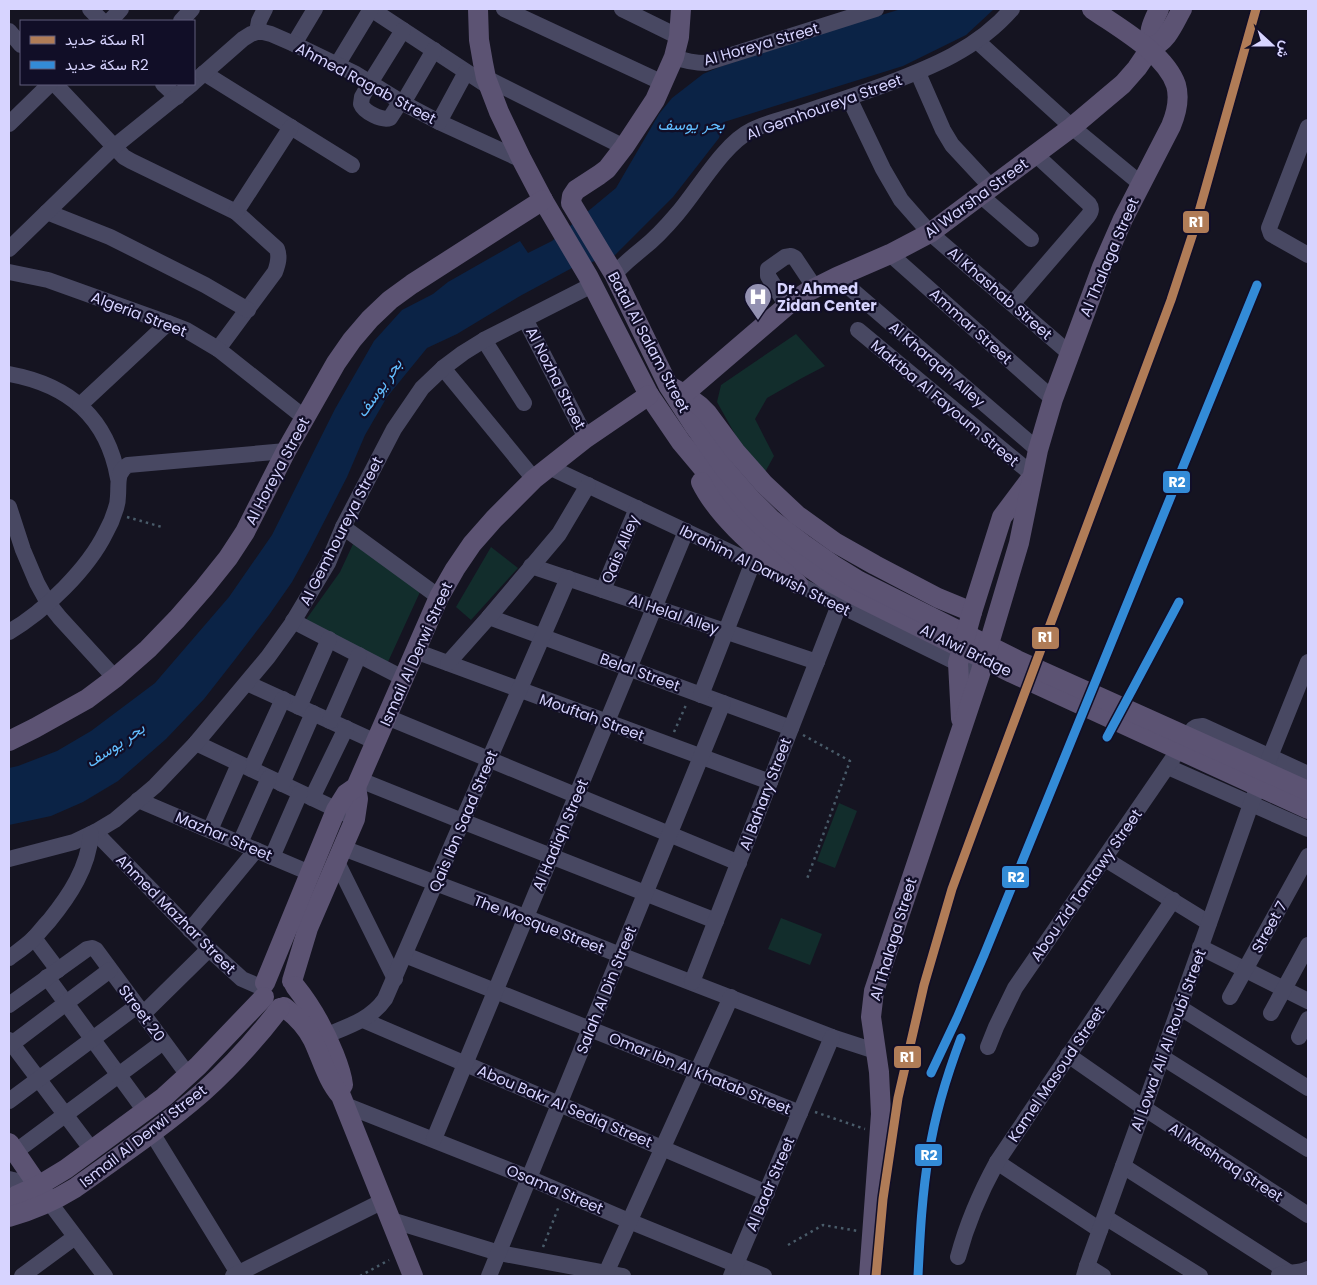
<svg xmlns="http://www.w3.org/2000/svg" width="1317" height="1285" viewBox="0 0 1317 1285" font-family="Poppins,Vazirmatn,sans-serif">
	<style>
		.green { fill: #122d2c }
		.water { fill: #0b2346 }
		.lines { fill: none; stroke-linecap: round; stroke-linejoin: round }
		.path { stroke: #495b69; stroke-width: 2.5; stroke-dasharray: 2.5 4; stroke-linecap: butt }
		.minor { stroke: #484862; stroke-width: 16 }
		.major { stroke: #5c5373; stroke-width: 20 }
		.rail-1-casing { stroke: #110e27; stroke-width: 12 }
		.rail-2-casing { stroke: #110e27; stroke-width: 12 }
		.rail-1 { stroke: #b07c57; stroke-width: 9 }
		.rail-2 { stroke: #338bd7; stroke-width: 9 }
		.labels { text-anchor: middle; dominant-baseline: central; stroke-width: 4.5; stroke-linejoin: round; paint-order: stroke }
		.street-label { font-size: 15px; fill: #d7d4ff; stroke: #110e27 }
		.poi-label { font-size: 15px; font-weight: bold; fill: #d7d4ff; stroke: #110e27; text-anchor: start }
		.water-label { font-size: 16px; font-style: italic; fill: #62beff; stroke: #110e27 }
		.line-badge { stroke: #110e27; stroke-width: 2 }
		.badge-label { font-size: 14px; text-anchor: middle; font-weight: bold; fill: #fff }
	</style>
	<rect width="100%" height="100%" fill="#151421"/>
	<g class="green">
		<polygon points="796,334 825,366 802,378 767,398 755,419 774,456 764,474 746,454 717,402 721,385"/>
		<polygon points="354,542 420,592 387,664 305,621 340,572"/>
		<polygon points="491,547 518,568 471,620 456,607"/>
		<polygon points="839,803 857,811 835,868 817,861"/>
		<polygon points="781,918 822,934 810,965 768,949"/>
	</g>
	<polygon class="water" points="901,9 994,9 966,35 903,66 724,122 719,138 673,197 615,255 572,268 520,296 457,334 427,348 387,397 365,435 347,477 309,551 292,582 269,615 233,662 204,699 166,739 118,781 83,802 51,816 9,825 9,768 18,766 57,751 91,731 155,683 229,597 272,535 335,409 374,341 402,310 433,294 448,282 520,241 528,253 552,241 616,188 659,114 672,98 703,74 722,66 829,31"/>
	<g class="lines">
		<g class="path">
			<polyline points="127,517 162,527"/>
			<polyline points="674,732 686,705"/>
			<polyline points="803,735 850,761 807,879"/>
			<polyline points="815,1112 865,1129"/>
			<polyline points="788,1245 823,1225 858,1231"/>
			<polyline points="543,1247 559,1206"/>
			<polyline points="360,1276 389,1260"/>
		</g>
		<g class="minor">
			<polyline points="90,9 102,21"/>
			<polyline points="371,9 488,86"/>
			<polyline points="504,9 663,83"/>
			<polyline points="622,9 679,37"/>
			<polyline points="110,21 121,9"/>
			<polyline points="181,21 192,9"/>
			<polyline points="9,31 21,45"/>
			<polyline points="257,32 259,21 265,9"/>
			<polyline points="977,41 1072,127 1141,184"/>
			<polyline points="294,44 315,9"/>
			<path d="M674,57C685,61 694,63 706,63L876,9"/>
			<polyline points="337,65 371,9"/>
			<polyline points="204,73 352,165"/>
			<polyline points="918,73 943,130 952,145 991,187"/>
			<polyline points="486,78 624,147"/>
			<polyline points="194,82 243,39 251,34 257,32 263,32 271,34 294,44 356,74 403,103 439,122 522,160"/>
			<path d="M55,84L124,157L131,161L236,212L277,249C280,257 278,264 275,272L218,349"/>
			<polyline points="163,84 177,97"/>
			<polyline points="849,98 883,169 901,200 930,233 1069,353"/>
			<path d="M401,101L390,118C382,121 364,112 361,104L362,97L370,83L403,30"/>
			<polyline points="403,103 434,50"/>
			<polyline points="439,122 466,72"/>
			<polyline points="9,124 50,84"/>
			<polyline points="1308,127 1269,228 1271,234 1308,255"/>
			<polyline points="980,195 1031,239"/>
			<polyline points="47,212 110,237 205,285 248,310"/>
			<polyline points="236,212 291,127"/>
			<polyline points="9,249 115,146 192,84"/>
			<polyline points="890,254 1053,399"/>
			<polyline points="9,272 48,280 168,323 186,330 218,349 305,418"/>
			<path d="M614,274C623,265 632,257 642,249C655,239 666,227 677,214C698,190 723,144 752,130C765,123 787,118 802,113C829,104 857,95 884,85C932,67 977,49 1012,9"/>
			<polyline points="837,277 1038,450"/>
			<path d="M1013,303L1088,216C1091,212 1092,208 1089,204L1035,154"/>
			<polyline points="787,306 768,276 768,269 785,257 791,256 795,258 815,288"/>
			<polyline points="525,319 586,438"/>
			<polyline points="858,330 1033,475"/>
			<polyline points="484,340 524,403"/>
			<polyline points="443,368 534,479"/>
			<path d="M9,374C69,385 107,417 118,478"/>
			<polyline points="80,405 168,323"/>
			<polyline points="549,467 798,584 839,605 980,674"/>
			<polyline points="9,507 23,550 37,583 48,603 60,618 115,678"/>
			<polyline points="343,527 439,597"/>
			<polyline points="531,566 817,662"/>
			<polyline points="603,590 637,508"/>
			<polyline points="489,617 791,728"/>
			<polyline points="293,621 403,678"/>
			<path d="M9,632C45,611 88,569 106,532C110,525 113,518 115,511C117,506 118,501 118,496C119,483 116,472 128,465L286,451"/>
			<polyline points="415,651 770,782"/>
			<polyline points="448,663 489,617 559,534 588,485"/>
			<polyline points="247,683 376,742"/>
			<polyline points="701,695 753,562"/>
			<polyline points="299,707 329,639"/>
			<polyline points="387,717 739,863"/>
			<polyline points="330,721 359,655"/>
			<polyline points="196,743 346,814"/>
			<polyline points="1168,767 1308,829"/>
			<polyline points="251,769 283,699"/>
			<polyline points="360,780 462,821 716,921"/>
			<polyline points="282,784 313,713"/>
			<polyline points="312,798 346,728"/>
			<polyline points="138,800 310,873"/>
			<polyline points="210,830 239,764"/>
			<polyline points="95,832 209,949 242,979 263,988"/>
			<polyline points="240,843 269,778"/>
			<polyline points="343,848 525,917 620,955 832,1037 875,1051"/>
			<polyline points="272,857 300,793"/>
			<polyline points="9,859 74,842 95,832 115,820 155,786 196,743 268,657 291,625 328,563 343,527 394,429 422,388 443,368 463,353 484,340 592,285"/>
			<polyline points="1105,859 1209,923"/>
			<polyline points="337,862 395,979"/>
			<polyline points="190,930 256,850"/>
			<polyline points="34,938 58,970"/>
			<polyline points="1200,947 1308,1001"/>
			<polyline points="405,955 800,1113"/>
			<path d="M9,958C17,952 26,946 33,939C39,933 44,926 49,921C70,895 88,868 91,834"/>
			<polyline points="47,977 145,1111"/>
			<polyline points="692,982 839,605"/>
			<polyline points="1230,997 1308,856"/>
			<polyline points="9,1005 87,949 92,948 96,950 188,1075"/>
			<polyline points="1179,1007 1308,1088"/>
			<polyline points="1271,1013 1308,945"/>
			<polyline points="143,1014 209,949"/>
			<polyline points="363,1020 767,1193"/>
			<path d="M327,1035C349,1026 371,1019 385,999L568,578"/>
			<polyline points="1299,1037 1308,1019"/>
			<polyline points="9,1040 92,1150"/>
			<polyline points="9,1046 110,970"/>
			<polyline points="988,1047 996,1027 1015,988 1193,729 1196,727 1203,726 1308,774"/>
			<polyline points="1068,1055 1144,1108 1308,1215"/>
			<polyline points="1162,1057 1308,1149"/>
			<polyline points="9,1101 137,1006"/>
			<polyline points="345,1105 529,1178 629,1221 764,1276"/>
			<polyline points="152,1133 238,1273"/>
			<polyline points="434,1139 686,531"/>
			<polyline points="15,1152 163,1042"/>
			<polyline points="997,1162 1100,1230"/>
			<polyline points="1123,1166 1290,1273"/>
			<polyline points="9,1179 38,1186"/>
			<polyline points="50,1203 105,1276"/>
			<polyline points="1105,1217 1200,1276"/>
			<polyline points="391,1220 499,1253 623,1276"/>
			<path d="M958,1257C967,1223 980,1193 997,1162L1173,900"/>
			<polyline points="1087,1266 1103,1276"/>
			<polyline points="606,1273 731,997"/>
			<path d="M1279,1275C1289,1271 1299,1274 1308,1269"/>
			<polyline points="22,1276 75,1237"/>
			<polyline points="233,1276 383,1201"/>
			<polyline points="489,1276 723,703"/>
			<polyline points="731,1276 832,1037"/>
			<polyline points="1084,1276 1087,1266 1144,1108 1251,804 1308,662"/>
		</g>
		<g class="major">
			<polyline points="478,9 479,40 483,63 486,78 499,112 522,160 543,200 588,276 649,395 681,442 738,510 763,532 793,556 827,580 853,594 1012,673 1308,809"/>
			<polyline points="681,9 679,37 674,57 655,100 624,147 607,169 599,175 576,190 572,196 571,203 614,274 668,385 695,427 725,469 751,499 772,520 803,544 833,565 859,581 1017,660 1308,791"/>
			<path d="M1152,46C1147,32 1153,22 1159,9"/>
			<polyline points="673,388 684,394 700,406 707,413 735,451 764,484 797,515 836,543 875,565 938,598 972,612"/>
			<path d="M684,394L789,304L807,292L837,277L890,254L930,233L1072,127L1123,84L1137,68L1152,46C1166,44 1175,21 1182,9"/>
			<path d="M701,482C720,521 765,555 798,584"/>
			<polyline points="961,719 958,663 972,612 1002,517 1029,481"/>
			<polyline points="9,741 35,728 87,699 115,678 148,649 177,619 204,588 228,558 245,532 286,451 336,363 352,340 370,319 390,300 412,284 543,200"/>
			<polyline points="292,981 308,928 355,819 358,799 356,787"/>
			<polyline points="265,983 336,810 346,794 356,787 439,597 455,569 472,544 494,519 534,479 586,438 649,395"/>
			<path d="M295,986C312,1007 324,1029 334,1054C338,1064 342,1074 343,1085"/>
			<path d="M284,1007C296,1016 306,1026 313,1040C322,1059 327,1080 341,1096L413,1276"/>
			<polyline points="9,1143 46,1197"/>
			<polyline points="9,1199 38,1186 66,1169 164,1097 198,1066 264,997"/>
			<path d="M9,1217C33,1210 54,1201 75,1188C118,1157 163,1127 203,1092C231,1067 257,1038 280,1008"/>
			<path d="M869,1276L881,1114L879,1072L871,1017L874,991L980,674L1019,543L1038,450L1053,399L1102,267L1123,219L1171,126C1176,114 1180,99 1176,85C1165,53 1119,28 1092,9"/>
		</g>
		<defs>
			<polyline id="rail-1" points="876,1276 883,1199 898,1098 924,985 952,889 977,821 1171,300 1193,233 1256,9"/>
			<g id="rail-2">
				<polyline points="1107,737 1179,602"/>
				<polyline points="931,1073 957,1018 984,955 1257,285"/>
				<path d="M918,1276C920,1235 922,1194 929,1153C935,1114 947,1075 961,1038"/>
			</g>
		</defs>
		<use href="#rail-1" class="rail-1-casing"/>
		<use href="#rail-2" class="rail-2-casing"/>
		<use href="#rail-1" class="rail-1"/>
		<use href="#rail-2" class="rail-2"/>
	</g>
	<defs>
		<symbol id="hospital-pin" viewBox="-11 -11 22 30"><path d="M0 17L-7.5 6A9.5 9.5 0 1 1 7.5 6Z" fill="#9391b1" stroke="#110e27"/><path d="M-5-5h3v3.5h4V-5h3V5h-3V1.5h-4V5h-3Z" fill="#fff"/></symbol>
	</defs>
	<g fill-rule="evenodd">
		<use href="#hospital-pin" x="742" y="281" width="32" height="43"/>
	</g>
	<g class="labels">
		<g class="street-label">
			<text transform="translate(761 44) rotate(-16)">Al Horeya Street</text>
			<text transform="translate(366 83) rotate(28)">Ahmed Ragab Street</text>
			<text transform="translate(824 107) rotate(-20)">Al Gemhoureya Street</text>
			<text transform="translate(976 198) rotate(-36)">Al Warsha Street</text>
			<text transform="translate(1109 257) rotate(-67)">Al Thalaga Street</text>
			<text transform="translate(1000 293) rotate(41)">Al Khashab Street</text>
			<text transform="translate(139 314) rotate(21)">Algeria Street</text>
			<text transform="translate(971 326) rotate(42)">Ammar Street</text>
			<text transform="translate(649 342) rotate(62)">Batal Al Salam Street</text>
			<text transform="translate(937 364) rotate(41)">Al Kharqah Alley</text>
			<text transform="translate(556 378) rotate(63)">Al Nozha Street</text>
			<text transform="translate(945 403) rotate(40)">Maktba Al Fayoum Street</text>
			<text transform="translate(277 471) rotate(-62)">Al Horeya Street</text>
			<text transform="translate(341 531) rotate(-63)">Al Gemhoureya Street</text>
			<text transform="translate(620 549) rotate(-67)">Qais Alley</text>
			<text transform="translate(765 570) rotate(26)">Ibrahim Al Darwish Street</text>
			<text transform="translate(674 614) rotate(19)">Al Helal Alley</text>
			<text transform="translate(966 650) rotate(26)">Al Alwi Bridge</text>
			<text transform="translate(416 654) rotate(-66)">Ismail Al Derwi Street</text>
			<text transform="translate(640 672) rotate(20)">Belal Street</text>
			<text transform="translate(592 717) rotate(20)">Mouftah Street</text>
			<text transform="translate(765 794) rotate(-69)">Al Bahary Street</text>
			<text transform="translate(463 821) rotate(-67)">Qais Ibn Saad Street</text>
			<text transform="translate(560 835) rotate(-67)">Al Hadiqh Street</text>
			<text transform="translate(224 836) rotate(23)">Mazhar Street</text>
			<text transform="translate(1086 885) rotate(-55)">Abou Zid Tantawy Street</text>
			<text transform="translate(176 914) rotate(45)">Ahmed Mazhar Street</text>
			<text transform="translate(539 924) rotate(21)">The Mosque Street</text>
			<text transform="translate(1269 927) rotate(-61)">Street 7</text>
			<text transform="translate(893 939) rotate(-73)">Al Thalaga Street</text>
			<text transform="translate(606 990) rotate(-68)">Salah Al Din Street</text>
			<text transform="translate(142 1013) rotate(53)">Street 20</text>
			<text transform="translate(1168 1040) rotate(-70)">Al Lowa' Ali Al Roubi Street</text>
			<text transform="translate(700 1073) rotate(22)">Omar Ibn Al Khatab Street</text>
			<text transform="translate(1056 1074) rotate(-56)">Kamel Masoud Street</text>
			<text transform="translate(565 1106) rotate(23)">Abou Bakr Al Sediq Street</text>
			<text transform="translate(143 1136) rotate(-38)">Ismail Al Derwi Street</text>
			<text transform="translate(1226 1162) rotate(33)">Al Mashraq Street</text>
			<text transform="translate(770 1184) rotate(-67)">Al Badr Street</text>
			<text transform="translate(555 1189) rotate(23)">Osama Street</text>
		</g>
		<g class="poi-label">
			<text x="777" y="288">Dr. Ahmed<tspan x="777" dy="17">Zidan Center</tspan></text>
		</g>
		<g class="water-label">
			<text x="691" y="124">بحر يوسف</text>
			<text transform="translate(379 388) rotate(-55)">بحر يوسف</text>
			<text transform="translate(115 745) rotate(-34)">بحر يوسف</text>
		</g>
	</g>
	<g class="line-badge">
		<rect x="1182" y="210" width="28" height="24" rx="5" fill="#b07c57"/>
		<rect x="1162" y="470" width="29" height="24" rx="5" fill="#338bd7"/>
		<rect x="1031" y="626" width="29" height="24" rx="5" fill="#b07c57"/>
		<rect x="1001" y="865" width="29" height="24" rx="5" fill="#338bd7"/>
		<rect x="893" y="1045" width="29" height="24" rx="5" fill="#b07c57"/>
		<rect x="914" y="1143" width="29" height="24" rx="5" fill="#338bd7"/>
	</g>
	<g class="badge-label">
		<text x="1196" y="227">R1</text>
		<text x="1177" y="487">R2</text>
		<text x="1045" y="642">R1</text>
		<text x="1016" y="882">R2</text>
		<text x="907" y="1062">R1</text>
		<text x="929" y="1160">R2</text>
	</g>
	<rect width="1317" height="1285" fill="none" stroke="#d7d4ff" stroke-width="20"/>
	<rect x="20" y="20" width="175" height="65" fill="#110e27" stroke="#605d7d"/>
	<rect x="30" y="36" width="25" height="8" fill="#b07c57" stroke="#605d7d"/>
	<text x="65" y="45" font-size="15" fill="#d7d4ff">سكة حديد R1</text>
	<rect x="30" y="61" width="25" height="8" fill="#338bd7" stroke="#605d7d"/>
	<text x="65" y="70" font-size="15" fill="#d7d4ff">سكة حديد R2</text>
	<g transform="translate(1272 45) rotate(111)" stroke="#110e27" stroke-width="4" paint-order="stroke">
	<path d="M0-4L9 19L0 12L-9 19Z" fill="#d7d4ff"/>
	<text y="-8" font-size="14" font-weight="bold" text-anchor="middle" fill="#d7d4ff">ش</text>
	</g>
</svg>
